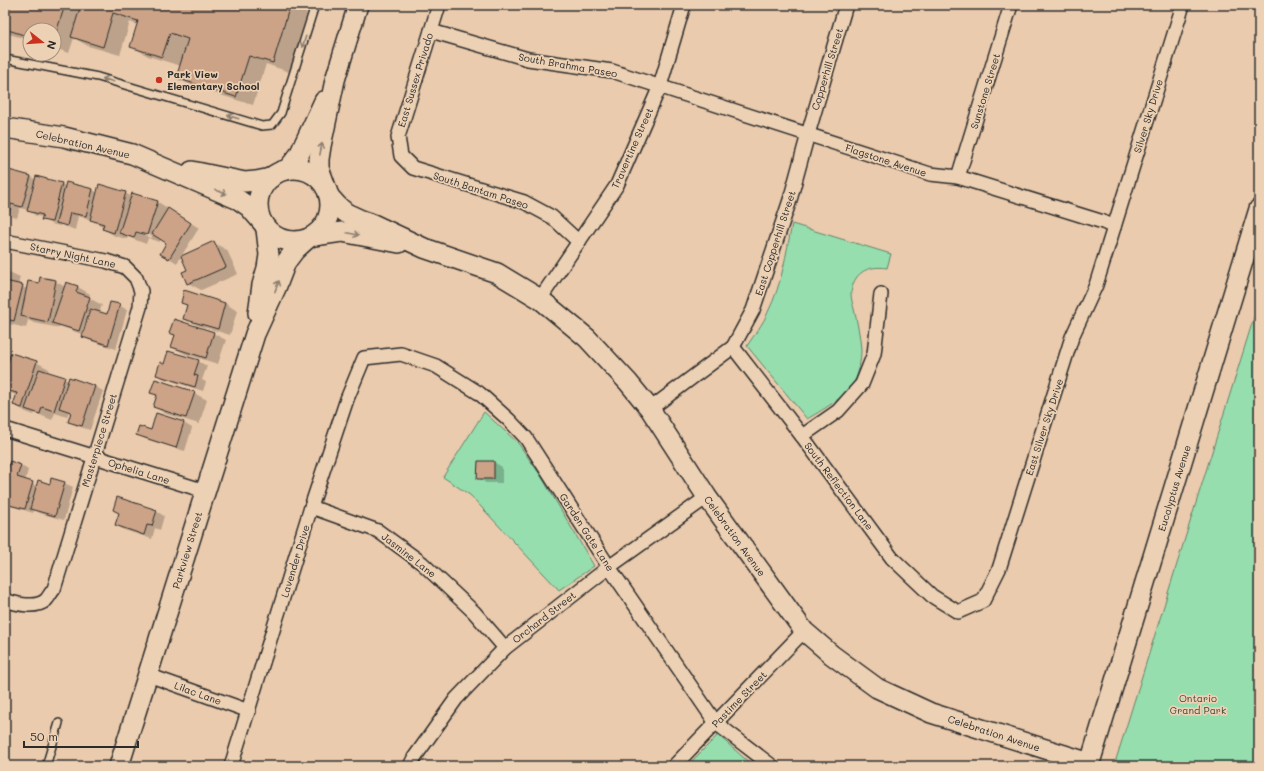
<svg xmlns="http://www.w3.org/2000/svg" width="1264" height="771" viewBox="0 0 1264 771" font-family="Mali,sans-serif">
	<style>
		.green { fill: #96deae; stroke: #60846c }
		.shadow { fill: #0003; fill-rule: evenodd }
		.building { fill: #cca387; stroke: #2b2b2b }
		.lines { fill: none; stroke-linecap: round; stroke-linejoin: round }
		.lane-casing { stroke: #2b2b2b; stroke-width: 10 }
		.street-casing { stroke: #2b2b2b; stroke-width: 16 }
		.secondary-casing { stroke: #2b2b2b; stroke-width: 22 }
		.lane { stroke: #edd1b4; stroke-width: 7 }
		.street { stroke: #edd1b4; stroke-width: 13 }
		.secondary { stroke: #edd1b4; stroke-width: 19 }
		.oneway { stroke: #8c7e70 }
		.poi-dot { fill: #c8321e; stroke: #edd1b4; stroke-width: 1.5 }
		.labels { text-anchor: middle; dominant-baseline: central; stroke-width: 3.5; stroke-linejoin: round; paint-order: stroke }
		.street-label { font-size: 10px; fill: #2b2b2b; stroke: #edd1b4 }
		.poi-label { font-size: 10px; font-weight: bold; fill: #2b2b2b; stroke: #edd1b4; text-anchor: start }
		.park-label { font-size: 10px; fill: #3b463f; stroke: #edd1b4 }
	</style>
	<rect width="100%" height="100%" fill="#ebcbad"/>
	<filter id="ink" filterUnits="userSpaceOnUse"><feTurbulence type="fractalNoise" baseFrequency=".025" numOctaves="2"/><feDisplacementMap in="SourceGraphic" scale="8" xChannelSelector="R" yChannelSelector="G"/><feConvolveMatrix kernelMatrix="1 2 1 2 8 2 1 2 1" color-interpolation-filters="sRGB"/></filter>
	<g filter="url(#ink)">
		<g class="green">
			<path d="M792,224L891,254L887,268C867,265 853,273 851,294C851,299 853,305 854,309C857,322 860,335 861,349C861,360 859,374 853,384C847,396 819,412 807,419L747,346C754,335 763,324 768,312C782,284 786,254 792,224Z"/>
			<polygon points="1259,301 1259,766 1114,766"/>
			<polygon points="484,412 518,443 541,476 594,566 559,590 470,495 443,477"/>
			<polygon points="718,735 753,766 687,766"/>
		</g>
		<g class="shadow">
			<polygon points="5,5 294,5 307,13 289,72 266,64 253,105 194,87 177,78 181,66 148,56 131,46 138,25 130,22 120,55 88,46 74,38 69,53 54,48 54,30 30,30 30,40 5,33"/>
			<path d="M5,173L30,176L36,180L61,184L66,186L93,190L98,193H125L132,197L133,195L158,202L199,228L177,263L161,253L168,243L161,239L160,242L148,238L146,244L128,237L127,239L115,236L103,229L104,227L91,220L78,216L75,230L60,224V226L51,224L43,219V217L36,216L28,210L20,208L17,218L5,214ZM135,230L152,236V238L135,232Z"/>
			<polygon points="214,243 227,250 238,274 201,290 188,283 189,270"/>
			<polygon points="5,270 20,277 18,285 27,289 40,284 55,281 65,287 67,283 78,287 90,294 89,298 102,305 99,313 108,315 119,305 127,310 116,349 91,341 83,337 84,335 60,326 60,328 34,323 28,320 26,328 5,323"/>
			<polygon points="185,292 225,303 237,311 230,335 197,325 185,318 188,306 182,303"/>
			<polygon points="171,333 213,333 226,340 218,364 185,354 172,347 176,336"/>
			<polygon points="5,359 9,361 36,362 49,369 48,373 69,381 94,386 103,391 90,430 77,426 69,422 72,414 68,413 67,417 55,413 52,420 35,413 34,415 26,412 14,405 17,396 5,390"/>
			<polygon points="198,361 207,366 202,380 206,382 203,391 165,379 157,375 165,365"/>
			<polygon points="152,392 194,393 207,400 199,424 166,414 154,407 157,396"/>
			<polygon points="157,414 184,423 192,428 185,451 145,439 137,434 152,431"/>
			<polygon points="5,461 10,464 20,465 28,470 25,481 37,486 64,483 73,487 64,520 39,513 34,510 33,513 5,504"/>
			<polygon points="479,462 494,462 502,467 502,483 486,483 478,478"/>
			<polygon points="156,511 164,516 160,530 155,528 152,539 124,530 116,525"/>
		</g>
		<g class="building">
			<polygon points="5,5 65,5 54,39 54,30 30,30 30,37 5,29"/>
			<polygon points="69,5 290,5 273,63 249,56 236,97 176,78 188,39 170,33 162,57 130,47 138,21 113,13 103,47 71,37 80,8"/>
			<polygon points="5,169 31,176 22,207 11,204 9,214 5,213"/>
			<polygon points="36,176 62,183 52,222 41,220 43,215 27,211"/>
			<polygon points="66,182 93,189 86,216 70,213 67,226 56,223"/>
			<polygon points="99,184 126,192 114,233 102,229 104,224 90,220"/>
			<polygon points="132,193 158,201 147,235 136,232 134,238 119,233"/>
			<polygon points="168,208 191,223 169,259 160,254 166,243 152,234"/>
			<polygon points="214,241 226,267 187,284 182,272 187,270 181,256"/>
			<polygon points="5,269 8,269 5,281 23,285 14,321 5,319"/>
			<polygon points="40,277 56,280 48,322 21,316 28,281 39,283"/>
			<polygon points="66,282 78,286 76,292 90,297 79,331 52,323"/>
			<polygon points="184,290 225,303 218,329 183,319 187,305 181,303"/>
			<polygon points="110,302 120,304 108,345 82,337 90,309 107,314"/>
			<polygon points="174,319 214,332 206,358 171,347 175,335 169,333"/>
			<polygon points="168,351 199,360 194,375 198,376 195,387 156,375 160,362 164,364"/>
			<polygon points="11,353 37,361 22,408 13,405 17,393 5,390 5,371"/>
			<polygon points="39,369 65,377 54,411 42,407 40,414 25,409"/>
			<polygon points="69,377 95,386 82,426 68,422 71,412 59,408"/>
			<polygon points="155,379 195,392 186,418 153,407 157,395 150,393"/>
			<polygon points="156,413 184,422 176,448 136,435 139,426 151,430"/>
			<polygon points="10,461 21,465 17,477 33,482 25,509 5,504 5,479"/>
			<polygon points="478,461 494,461 494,479 477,479"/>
			<polygon points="51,478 65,482 55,516 30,509 38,480 50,484"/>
			<polygon points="117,497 157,510 152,526 147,525 144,535 115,525 119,513 113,510"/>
		</g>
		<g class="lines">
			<defs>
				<g id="lane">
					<polyline points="5,59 98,77 262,126 272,125 281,113 315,5"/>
					<polyline points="46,766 59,723"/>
				</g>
				<g id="street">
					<polyline points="439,5 398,137 401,156 413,168 524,202 552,217 579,242"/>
					<polyline points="431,31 528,59 612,71 930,174 958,177 1103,222 1114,227"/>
					<polyline points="958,177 1011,5"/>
					<path d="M5,241L106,261L125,267L136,278L141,291L140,307L54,589C51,592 49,597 46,600C36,609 16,604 5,600"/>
					<polyline points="540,299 617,185 660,86 684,5"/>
					<polyline points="733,347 802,436 892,558 932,596 958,612 983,601 999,569 1072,337 1096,285 1183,5"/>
					<polyline points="650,409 733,347 753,310 790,200 808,134 846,5"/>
					<polyline points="5,429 205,491"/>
					<polyline points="802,436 838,411 862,384 874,354 881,294"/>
					<polyline points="311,507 378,531 422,563 474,612 505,648"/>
					<polyline points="148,675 249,711"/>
					<polyline points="231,766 311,507 347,399 364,358 401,354 436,366 479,393 509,420 526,438 609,567 716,723 772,766"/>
					<polyline points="410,766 414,758 456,699 505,648 609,567 707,497"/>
					<polyline points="674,766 804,631"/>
				</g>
				<g id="secondary">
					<polyline points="5,128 64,137 132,154 239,200 249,207 262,222"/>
					<circle cx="294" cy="205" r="36"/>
					<polyline points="287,170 299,155 324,101"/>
					<polyline points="192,171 245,182 256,181 271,178"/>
					<polyline points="326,187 319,168 319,159 321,146 335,80 358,5"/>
					<polyline points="329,196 338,206 346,213 359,219 373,224 424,248 497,273 540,299 587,338 628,382 650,409 707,497 804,631 832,655 877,688 931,713 1090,763"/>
					<polyline points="314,236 342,232 399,243"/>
					<polyline points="258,313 262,285 267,268 269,255 266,229"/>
					<polyline points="119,766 255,334 276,288 286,262 295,250 306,240"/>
					<polyline points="1089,766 1259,209"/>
				</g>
			</defs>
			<use href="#lane" class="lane-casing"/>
			<use href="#street" class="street-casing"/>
			<use href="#secondary" class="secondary-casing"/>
			<use href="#lane" class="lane"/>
			<use href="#street" class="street"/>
			<use href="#secondary" class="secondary"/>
		</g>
		<defs><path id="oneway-shaft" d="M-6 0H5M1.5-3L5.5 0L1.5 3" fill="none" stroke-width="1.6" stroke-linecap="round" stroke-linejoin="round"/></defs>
		<g class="oneway">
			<use href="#oneway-shaft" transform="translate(304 42) rotate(108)"/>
			<use href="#oneway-shaft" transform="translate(108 80) rotate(-164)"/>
			<use href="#oneway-shaft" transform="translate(233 117) rotate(-164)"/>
			<use href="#oneway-shaft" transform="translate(321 149) rotate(-79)"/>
			<use href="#oneway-shaft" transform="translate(221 192) rotate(23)"/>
			<use href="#oneway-shaft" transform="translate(353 234) rotate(12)"/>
			<use href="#oneway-shaft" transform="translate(277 286) rotate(-69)"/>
		</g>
	</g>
	<circle class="poi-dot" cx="159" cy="80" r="4"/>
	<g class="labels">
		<g class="street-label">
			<text transform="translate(568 65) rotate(10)">South Brahma Paseo</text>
			<text transform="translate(827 69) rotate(-73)">Copperhill Street</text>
			<text transform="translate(415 80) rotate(-73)">East Sussex Privado</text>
			<text transform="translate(985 91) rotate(-73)">Sunstone Street</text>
			<text transform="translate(1148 116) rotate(-73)">Silver Sky Drive</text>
			<text transform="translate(83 144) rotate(13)">Celebration Avenue</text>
			<text transform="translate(632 148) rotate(-66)">Travertine Street</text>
			<text transform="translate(886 160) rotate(18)">Flagstone Avenue</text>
			<text transform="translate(481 190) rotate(18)">South Bantam Paseo</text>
			<text transform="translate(775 243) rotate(-72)">East Copperhill Street</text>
			<text transform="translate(73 255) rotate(12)">Starry Night Lane</text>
			<text transform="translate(1044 427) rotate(-72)">East Silver Sky Drive</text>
			<text transform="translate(99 440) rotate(-73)">Masterpiece Street</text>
			<text transform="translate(139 471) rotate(17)">Ophelia Lane</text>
			<text transform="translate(839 486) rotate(53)">South Reflection Lane</text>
			<text transform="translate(1174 488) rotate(-73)">Eucalyptus Avenue</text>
			<text transform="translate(587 532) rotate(57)">Garden Gate Lane</text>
			<text transform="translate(735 536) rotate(54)">Celebration Avenue</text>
			<text transform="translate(187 550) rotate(-73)">Parkview Street</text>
			<text transform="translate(409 555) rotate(38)">Jasmine Lane</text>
			<text transform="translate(295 561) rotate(-73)">Lavender Drive</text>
			<text transform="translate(544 617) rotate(-38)">Orchard Street</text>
			<text transform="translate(198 693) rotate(20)">Lilac Lane</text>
			<text transform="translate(739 699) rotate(-46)">Pastime Street</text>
			<text transform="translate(994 733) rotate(18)">Celebration Avenue</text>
		</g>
		<g class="poi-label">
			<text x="167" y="74">Park View<tspan x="167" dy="12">Elementary School</tspan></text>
		</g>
		<g class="park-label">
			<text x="1198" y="698">Ontario<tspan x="1198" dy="12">Grand Park</tspan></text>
		</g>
	</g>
	<rect width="1264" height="771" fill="none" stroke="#edd1b4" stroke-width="20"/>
	<rect x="10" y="10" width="1244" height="751" fill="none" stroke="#2b2b2b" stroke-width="1.5" filter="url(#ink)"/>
	<g transform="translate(42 42) rotate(107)"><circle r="19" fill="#edd1b4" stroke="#9f8f7d"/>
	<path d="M0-3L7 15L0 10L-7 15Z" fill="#c8321e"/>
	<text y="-6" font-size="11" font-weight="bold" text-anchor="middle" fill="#2b2b2b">N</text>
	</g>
	<path d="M24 741v6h114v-6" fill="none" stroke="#2b2b2b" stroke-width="2"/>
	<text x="30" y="741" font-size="12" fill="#2b2b2b" stroke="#edd1b4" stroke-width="3" paint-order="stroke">50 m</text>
</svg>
